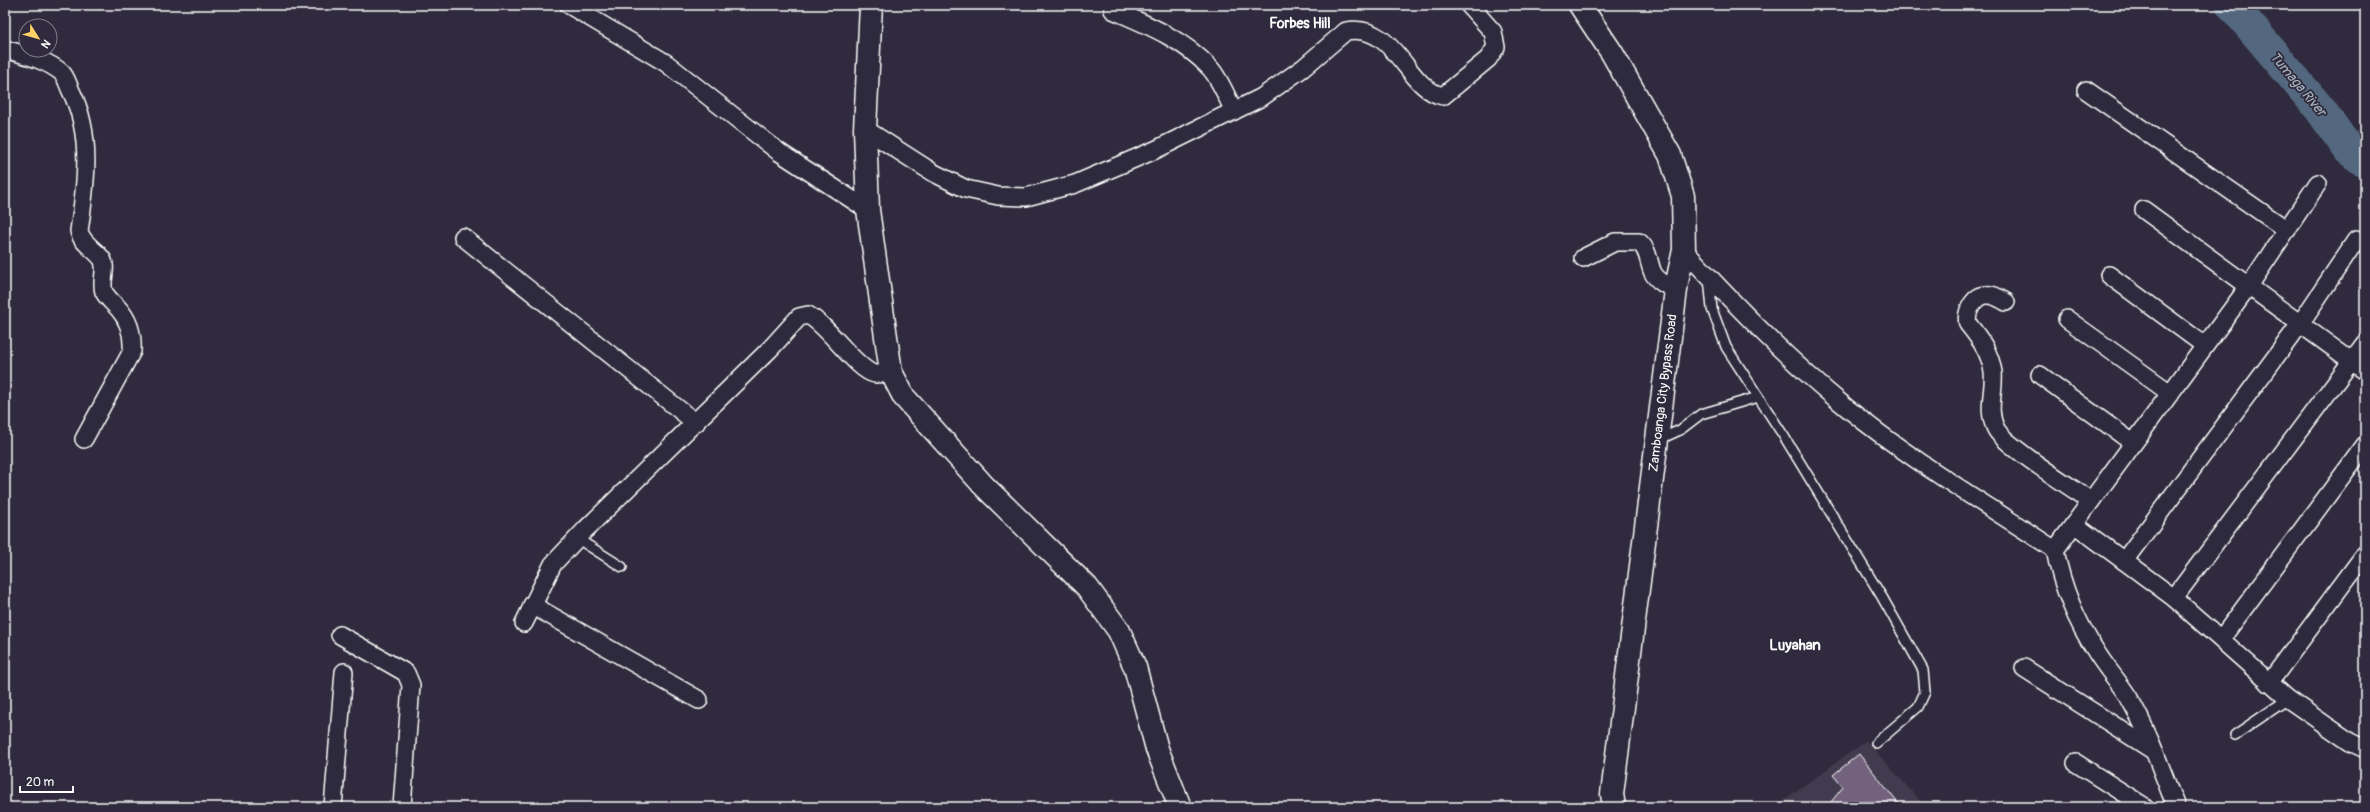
<svg xmlns="http://www.w3.org/2000/svg" width="2370" height="812" viewBox="0 0 2370 812" font-family="Pangolin,sans-serif">
	<style>
		.built { fill: #433b50 }
		.lines { fill: none; stroke-linecap: round; stroke-linejoin: round }
		.river { stroke: #52687e; stroke-width: 32 }
		.building { fill: #72627d; stroke: #fff }
		.lane-casing { stroke: #fff; stroke-width: 12 }
		.street-casing { stroke: #fff; stroke-width: 20 }
		.secondary-casing { stroke: #fff; stroke-width: 25 }
		.lane { stroke: #2f2a3d; stroke-width: 9 }
		.street { stroke: #2f2a3d; stroke-width: 17 }
		.secondary { stroke: #2f2a3d; stroke-width: 22 }
		.labels { text-anchor: middle; dominant-baseline: central; stroke-width: 3.5; stroke-linejoin: round; paint-order: stroke }
		.street-label { font-size: 13px; fill: #fff; stroke: #2f2a3d }
		.neighbourhood-label { font-size: 14px; font-weight: bold; fill: #fff; stroke: #2f2a3d }
		.water-label { font-size: 14px; font-style: italic; fill: #a8b4be; stroke: #2f2a3d }
		.quarter-label { font-size: 15px; font-weight: bold; fill: #fff; stroke: #2f2a3d }
	</style>
	<rect width="100%" height="100%" fill="#2f2a3d"/>
	<filter id="ink" filterUnits="userSpaceOnUse"><feTurbulence type="fractalNoise" baseFrequency=".025" numOctaves="2"/><feDisplacementMap in="SourceGraphic" scale="8" xChannelSelector="R" yChannelSelector="G"/><feConvolveMatrix kernelMatrix="1 2 1 2 8 2 1 2 1" color-interpolation-filters="sRGB"/></filter>
	<g filter="url(#ink)">
		<polygon class="built" points="1866,741 1926,807 1774,807"/>
		<g class="lines">
			<polyline class="river" points="2232,5 2320,109 2349,150 2365,162"/>
		</g>
		<polygon class="building" points="1859,754 1901,807 1827,807 1843,787 1833,775"/>
		<g class="lines">
			<defs>
				<g id="lane">
					<polyline points="1709,278 1712,309 1726,347 1785,438 1882,597 1923,670 1925,692 1918,707 1876,743"/>
					<polyline points="1658,440 1680,430 1701,414 1758,397"/>
					<polyline points="578,539 622,567"/>
					<polyline points="2235,735 2288,699"/>
				</g>
				<g id="street">
					<polyline points="569,5 666,63 779,152 868,210"/>
					<path d="M1113,10C1148,25 1183,39 1210,68C1220,79 1227,98 1234,111"/>
					<path d="M5,49C24,55 45,59 61,72C66,76 68,85 71,91C93,135 86,184 79,231C82,244 95,249 102,259C108,269 100,281 104,292C107,298 114,304 118,308C129,320 133,336 132,351L84,439"/>
					<polyline points="2086,90 2287,230"/>
					<path d="M865,129L932,172L966,189L998,196L1026,197L1075,184L1155,150L1262,97L1303,68L1346,31C1396,22 1407,90 1443,96L1488,59L1496,47L1493,32L1469,5"/>
					<polyline points="2144,210 2365,371"/>
					<polyline points="463,237 696,423"/>
					<path d="M1684,250C1735,305 1788,360 1847,408C1910,460 1986,504 2055,550C2062,587 2076,621 2097,653C2107,669 2119,682 2129,698C2149,732 2161,770 2176,807"/>
					<path d="M1583,258L1615,242H1639C1649,250 1648,262 1653,273C1658,282 1668,286 1676,290"/>
					<polyline points="2109,275 2204,345"/>
					<path d="M2006,302C2000,299 1994,294 1987,295C1974,295 1965,312 1968,324C1980,339 1990,352 1993,372C1995,391 1986,410 1996,429C2004,445 2072,488 2091,501"/>
					<polyline points="2067,319 2170,393"/>
					<polyline points="2040,375 2133,443"/>
					<polyline points="2074,524 2174,598 2288,699 2350,742 2365,749"/>
					<polyline points="2055,550 2249,286 2318,183"/>
					<polyline points="2124,561 2300,324 2356,240"/>
					<polyline points="2174,598 2365,343"/>
					<polyline points="532,605 699,700"/>
					<path d="M524,623L553,564L585,530L771,348L799,317L808,315C829,326 857,371 875,374C880,374 886,373 891,372"/>
					<polyline points="340,635 406,673 411,685 402,807"/>
					<polyline points="2221,639 2365,445"/>
					<polyline points="2024,668 2154,751"/>
					<polyline points="2269,683 2365,554"/>
					<polyline points="2076,763 2145,807"/>
					<polyline points="333,807 344,672"/>
				</g>
				<g id="secondary">
					<polyline points="871,5 865,129 868,210 891,372 904,397 985,487 1087,587 1119,631 1135,667 1157,749 1180,807"/>
					<polyline points="1580,5 1612,53 1670,155 1683,196 1684,250 1677,282 1612,794 1614,807"/>
				</g>
			</defs>
			<use href="#lane" class="lane-casing"/>
			<use href="#street" class="street-casing"/>
			<use href="#secondary" class="secondary-casing"/>
			<use href="#lane" class="lane"/>
			<use href="#street" class="street"/>
			<use href="#secondary" class="secondary"/>
		</g>
	</g>
	<g class="labels">
		<g class="street-label">
			<text transform="translate(1663 393) rotate(-83)">Zamboanga City Bypass Road</text>
		</g>
		<g class="neighbourhood-label">
			<text x="1300" y="23">Forbes Hill</text>
		</g>
		<g class="water-label">
			<text transform="translate(2298 84) rotate(50)">Tumaga River</text>
		</g>
		<g class="quarter-label">
			<text x="1795" y="645">Luyahan</text>
		</g>
	</g>
	<rect width="2370" height="812" fill="none" stroke="#2f2a3d" stroke-width="20"/>
	<rect x="10" y="10" width="2350" height="792" fill="none" stroke="#fff" stroke-width="1.5" filter="url(#ink)"/>
	<g transform="translate(38 38) rotate(127)"><circle r="19" fill="#2f2a3d" stroke="#827f8b"/>
	<path d="M0-3L7 15L0 10L-7 15Z" fill="#ffd166"/>
	<text y="-6" font-size="11" font-weight="bold" text-anchor="middle" fill="#ffffff">N</text>
	</g>
	<path d="M20 786v6h53v-6" fill="none" stroke="#ffffff" stroke-width="2"/>
	<text x="26" y="786" font-size="12" fill="#ffffff" stroke="#2f2a3d" stroke-width="3" paint-order="stroke">20 m</text>
</svg>
